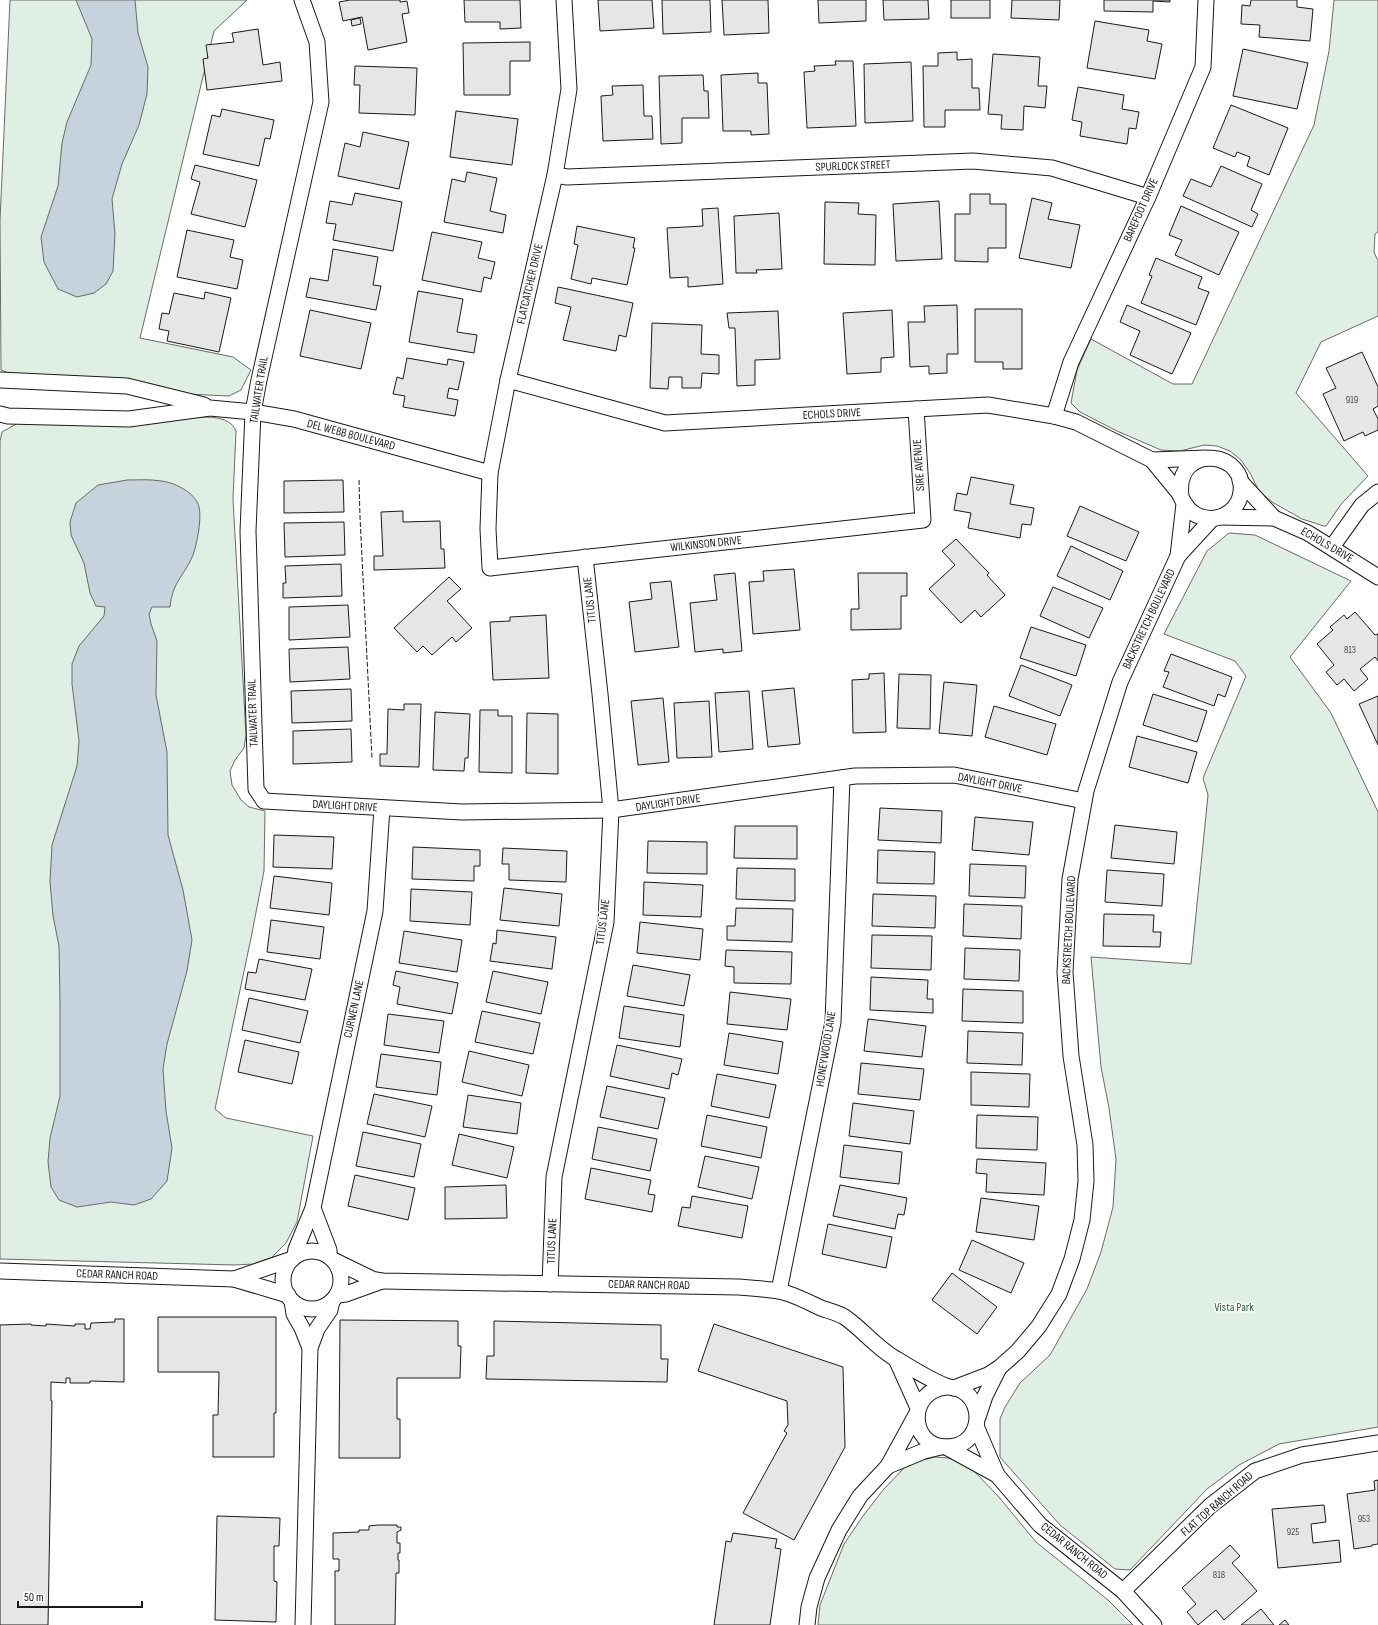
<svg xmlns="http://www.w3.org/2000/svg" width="1378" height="1625" viewBox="0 0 1378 1625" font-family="'Sofia Sans Condensed',sans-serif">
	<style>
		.green { fill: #e0efe3; stroke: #6a6a6a }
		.water { fill: #c6d2dc; stroke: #6a6a6a }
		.building { fill: #e6e6e6; stroke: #1a1a1a }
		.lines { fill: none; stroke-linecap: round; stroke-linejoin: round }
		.minor-casing { stroke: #1a1a1a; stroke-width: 17 }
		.minor { stroke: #fff; stroke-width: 15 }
		.fence { stroke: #1a1a1a; stroke-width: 1; stroke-dasharray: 5 2; stroke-linecap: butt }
		.labels { text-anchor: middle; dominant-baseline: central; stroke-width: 3; stroke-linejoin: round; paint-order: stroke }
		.number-label { font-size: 10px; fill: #4d4d4d }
		.street-label { font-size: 12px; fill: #1a1a1a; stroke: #fff }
		.park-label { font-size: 12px; fill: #2b5a34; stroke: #fff }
	</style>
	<rect width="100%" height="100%" fill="#fff"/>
	<g class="green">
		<polygon points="10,0 247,0 214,31 140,338 233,357 251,370 241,390 229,396 186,394 14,375 1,370 0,220"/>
		<polygon points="1334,0 1378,0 1378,232 1375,234 1374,252 1378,261 1378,316 1321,342 1296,393 1368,476 1342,503 1326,526 1324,526 1302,519 1272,502 1259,491 1250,473 1241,460 1230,451 1217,446 1204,445 1180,451 1161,450 1117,431 1080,412 1071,403 1077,370 1091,339 1173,384 1192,384 1314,125 1329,51"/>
		<path d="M185,417C201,418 229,413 236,431L233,499L246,735L244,748L235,760L230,771L232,785L241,800L249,807L265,811L264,871L251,938L215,1109L226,1118L313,1136L297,1222L286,1243L271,1258L254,1264L235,1265L0,1259V441L2,432L18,423Z"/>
		<polygon points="1229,533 1255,535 1351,581 1290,657 1331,713 1378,812 1378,1427 1279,1444 1239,1465 1207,1489 1130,1570 1115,1569 1060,1525 1000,1457 1000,1419 1005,1407 1020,1383 1050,1355 1087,1289 1101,1252 1113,1207 1116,1159 1109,1108 1101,1067 1091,957 1191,964 1208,795 1203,778 1246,676 1235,661 1164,634 1207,551"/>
		<polygon points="935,1457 948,1458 963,1463 973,1470 998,1496 1036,1542 1108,1600 1133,1625 818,1625 820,1605 844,1544 863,1516 883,1490 904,1468 923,1460"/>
	</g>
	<g class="water">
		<polygon points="76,0 135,0 138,33 148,67 147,94 139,125 122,164 112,199 115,234 113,271 106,284 94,293 77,297 58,289 44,262 41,237 58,186 62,143 67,122 91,65 92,39"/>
		<path d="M127,480C138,480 150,479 161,481C174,482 196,493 199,507C202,518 197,544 193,555C185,575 172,582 170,607H152L149,614L151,624L157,641L156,695L167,752L168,835L183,890L192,940L187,971L167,1044L163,1069L166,1111L172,1148L167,1181L151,1199L134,1205L111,1202L77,1207L59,1200L51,1187L48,1162L50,1138L60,1096V1003L59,946L53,916L50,882L52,845L77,766L79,741L72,684V664L79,646L104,616L105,607L96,606L90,593L84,563L71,535L70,522L76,503L98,485Z"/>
	</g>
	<g class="building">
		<polygon points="350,0 400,0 400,2 407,1 409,13 402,14 407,42 368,50 362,17 343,21 339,2"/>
		<polygon points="464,0 520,0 521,28 500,29 500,22 465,22"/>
		<polygon points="598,0 652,0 654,28 600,31"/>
		<polygon points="662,0 710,0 711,32 663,34"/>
		<polygon points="722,0 768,0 769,33 724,35"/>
		<polygon points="818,0 866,0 866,21 819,23"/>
		<polygon points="883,0 928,0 929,19 884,20"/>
		<rect x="951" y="0" width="39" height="18"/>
		<polygon points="1012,0 1060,0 1059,20 1011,18"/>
		<polygon points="1104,0 1170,0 1170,2 1153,1 1153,12 1104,11"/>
		<polygon points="1251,0 1297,0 1297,7 1313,9 1310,41 1259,37 1260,25 1241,24 1242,5 1250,6"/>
		<polygon points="360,18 361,24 352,26 351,20"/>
		<polygon points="1095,21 1149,30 1147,41 1162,44 1155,79 1087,68"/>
		<polygon points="258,29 263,65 280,62 282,81 207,90 203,59 208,58 206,45 234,42 232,33"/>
		<polygon points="530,42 530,61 510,61 510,95 464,95 463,43"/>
		<polygon points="1243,49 1308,63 1297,109 1233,96"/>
		<polygon points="957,52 957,60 972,59 972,88 979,88 980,110 945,110 945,127 924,127 923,66 938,66 938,53"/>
		<polygon points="993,54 1040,57 1038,86 1047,86 1045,108 1024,106 1023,130 1001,129 1002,115 988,114"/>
		<polygon points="835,61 853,61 856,126 807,128 804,72 815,71 814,66 836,65"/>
		<polygon points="911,62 913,121 865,123 864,64"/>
		<polygon points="355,66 417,68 415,115 359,113 360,85 354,85"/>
		<polygon points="758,73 758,83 767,83 769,134 751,135 751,131 723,131 721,75"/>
		<polygon points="703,75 704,91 708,91 709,118 682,118 682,143 661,144 659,76"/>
		<polygon points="643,85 644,116 652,116 653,139 603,141 601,96 613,95 612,86"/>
		<polygon points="1078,87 1124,95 1122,109 1139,112 1136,129 1129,128 1127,144 1080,136 1082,122 1072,120"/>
		<polygon points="1231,105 1288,128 1269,175 1247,166 1250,157 1237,152 1235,157 1213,148"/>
		<polygon points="222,109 274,120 270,139 265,138 259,166 203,154 212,115 220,117"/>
		<polygon points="456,111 518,119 512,165 450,157"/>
		<polygon points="363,132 409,142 399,189 338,176 345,143 360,147"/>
		<polygon points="195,165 257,180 245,227 191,214 200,182 191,179"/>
		<polygon points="1221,166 1262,184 1251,210 1258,214 1252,227 1183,196 1191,179 1211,187"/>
		<polygon points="467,172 497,178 490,211 506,215 503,233 444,222 452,179 465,182"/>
		<polygon points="355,193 402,202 393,251 333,240 336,224 326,223 330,201 352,205"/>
		<polygon points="970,194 990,194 990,204 1006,204 1006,248 988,248 988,262 955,261 955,214 970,214"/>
		<polygon points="1032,198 1052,203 1048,219 1080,225 1071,268 1019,258"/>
		<polygon points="939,201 942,259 896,261 893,204"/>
		<polygon points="825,202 859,203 858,214 876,215 875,265 824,264"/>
		<polygon points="1181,206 1239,232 1219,275 1175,255 1182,240 1169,235"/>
		<polygon points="718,208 723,284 688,287 688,277 670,278 667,228 703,226 702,209"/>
		<polygon points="779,213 782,269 756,270 757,273 736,273 734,216"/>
		<polygon points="577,226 635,238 633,248 635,248 627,285 592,278 591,284 571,279 578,245 574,244"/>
		<polygon points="187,230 234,240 230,257 243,260 237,289 177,277"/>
		<polygon points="432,232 482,242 478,258 495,262 491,279 484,277 481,292 422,280"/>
		<polygon points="333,249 378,257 373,285 381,286 376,310 306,297 310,278 328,281"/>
		<polygon points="1156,258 1202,277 1198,288 1209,292 1196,325 1141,303 1152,276 1149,275"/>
		<polygon points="558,287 633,303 626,337 619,335 616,351 563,340 571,307 555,303"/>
		<polygon points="418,291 463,299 457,332 477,335 474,353 409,342"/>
		<polygon points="205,292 231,298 219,352 167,341 169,331 159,329 162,313 169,314 174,293 204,299"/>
		<polygon points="957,305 958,354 947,354 947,373 929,374 929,366 910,367 908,322 925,322 924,306"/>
		<polygon points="1127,305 1191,333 1172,374 1130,355 1140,331 1120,322"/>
		<polygon points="975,309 1022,309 1022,369 1003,369 1003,362 975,362"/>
		<polygon points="310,310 371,323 361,369 300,356"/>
		<polygon points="892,310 894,357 881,358 881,372 847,374 843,313"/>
		<polygon points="778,311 780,359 755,360 755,385 737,386 735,328 729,328 727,313"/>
		<polygon points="652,323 702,325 701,354 719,355 719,374 702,373 701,388 682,388 682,377 669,377 668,389 650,388"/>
		<polygon points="1362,352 1378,387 1378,406 1373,409 1378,419 1378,430 1365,436 1363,432 1344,441 1323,394 1336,388 1326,368"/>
		<polygon points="407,358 447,365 448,359 464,362 458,390 449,388 447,398 458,400 455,416 403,407 405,396 393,394 397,377 403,379"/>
		<polygon points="971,477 1014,485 1010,504 1034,508 1031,525 1022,524 1020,538 968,528 971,513 954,510 957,493 967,495"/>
		<polygon points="343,480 344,512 284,513 284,481"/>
		<polygon points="1080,506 1139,532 1126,561 1067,536"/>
		<polygon points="403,511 403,522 440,521 441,549 444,549 445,568 374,570 374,556 383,556 381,512"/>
		<polygon points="344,522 345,555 285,557 284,523"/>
		<polygon points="956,539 989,573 987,575 1005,595 981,617 975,610 961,623 929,589 955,565 942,551"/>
		<polygon points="1071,546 1123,571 1110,600 1057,576"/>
		<polygon points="341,564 342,596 283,598 283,583 286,583 285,566"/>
		<polygon points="794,569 800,630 753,634 749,582 764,581 763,571"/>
		<polygon points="735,573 742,651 723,653 723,649 695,652 690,603 717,600 714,575"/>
		<polygon points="858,573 907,573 907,596 901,596 901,629 851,630 851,609 859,609"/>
		<polygon points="449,577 461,589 447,601 472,628 456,642 452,637 432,655 423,646 417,652 394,628"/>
		<polygon points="671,581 679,647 635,652 629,602 652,599 650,583"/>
		<polygon points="1053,587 1103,608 1089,638 1040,616"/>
		<polygon points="348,605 350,637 289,640 289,607"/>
		<polygon points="1355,612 1375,635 1378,634 1378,661 1375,657 1360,669 1368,679 1354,691 1344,679 1337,685 1326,672 1334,665 1317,644 1333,630 1330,627 1344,615 1347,619"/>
		<polygon points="546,615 549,678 493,680 490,622 510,621 510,617"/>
		<polygon points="1031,627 1086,645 1076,676 1020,658"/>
		<polygon points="348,647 350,679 290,682 289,649"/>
		<polygon points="1171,654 1232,677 1225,697 1218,694 1214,706 1163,687 1169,672 1164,671"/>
		<polygon points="1021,665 1072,685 1060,716 1009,696"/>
		<polygon points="884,673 886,732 853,733 852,680 869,679 869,674"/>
		<polygon points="899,674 931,675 930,729 897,728"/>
		<polygon points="944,682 977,685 972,736 939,733"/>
		<polygon points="794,688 800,744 768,747 762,691"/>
		<polygon points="351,689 352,721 292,723 291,691"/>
		<polygon points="749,691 753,749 719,752 715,693"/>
		<polygon points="1153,694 1207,711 1197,742 1143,725"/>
		<polygon points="1378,696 1378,745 1359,704"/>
		<polygon points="663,698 669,762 638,765 631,701"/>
		<polygon points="709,701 712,757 677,758 674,703"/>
		<polygon points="404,704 421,704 419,767 380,766 380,754 387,754 388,709 404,710"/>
		<polygon points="994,706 1056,724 1047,755 985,737"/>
		<polygon points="480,710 498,710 498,716 512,716 512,773 479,772"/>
		<polygon points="435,712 470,714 468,758 465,758 464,771 433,770"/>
		<polygon points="527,713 558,714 558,774 526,773"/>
		<polygon points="351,729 352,762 293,764 293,731"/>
		<polygon points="1137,736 1197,752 1188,783 1129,767"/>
		<polygon points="880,808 942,811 941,843 878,840"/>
		<polygon points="975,817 1033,822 1029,855 972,850"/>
		<polygon points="1115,825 1177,832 1174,864 1111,858"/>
		<polygon points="735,826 797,826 797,859 734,858"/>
		<polygon points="274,835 334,837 332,869 273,867"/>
		<polygon points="648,841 707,842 707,874 647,873"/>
		<polygon points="413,847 480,850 480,866 474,866 474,881 412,879"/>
		<polygon points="503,848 567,851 566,882 509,880 509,864 502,864"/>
		<polygon points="878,850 935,852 934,884 877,883"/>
		<polygon points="970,864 1026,866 1025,898 969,896"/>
		<polygon points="737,868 795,869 795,901 736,899"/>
		<polygon points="1107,870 1164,874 1162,906 1105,902"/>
		<polygon points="274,876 332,883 329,915 270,908"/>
		<polygon points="644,882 703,885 701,917 643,915"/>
		<polygon points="504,888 562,894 559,926 500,920"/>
		<polygon points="411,889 472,892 470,925 410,921"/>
		<polygon points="873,894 936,896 935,928 872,926"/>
		<polygon points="964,904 1022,906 1021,939 963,936"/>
		<polygon points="736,908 793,909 792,942 727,940 727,926 735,926"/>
		<polygon points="1104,914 1154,915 1153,932 1161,932 1160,947 1103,946"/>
		<polygon points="271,920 324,927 320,959 267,952"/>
		<polygon points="640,922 703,929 700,960 637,953"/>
		<polygon points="497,930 556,937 552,969 490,961 493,943 496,944"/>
		<polygon points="404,931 462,940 457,972 399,963"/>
		<polygon points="872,935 932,936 931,970 871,968"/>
		<polygon points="965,948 1020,950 1019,981 964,979"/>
		<polygon points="726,950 792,952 791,984 734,983 734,967 725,966"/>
		<polygon points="259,959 312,969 305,1000 245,989 248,972 256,973"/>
		<polygon points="633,965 690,975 684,1006 627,996"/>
		<polygon points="396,971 458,983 452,1014 397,1004 400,987 393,985"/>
		<polygon points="493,971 548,982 541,1014 486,1002"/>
		<polygon points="871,977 928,980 927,999 933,999 933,1013 870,1010"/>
		<polygon points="963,989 1023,991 1023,1023 962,1021"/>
		<polygon points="730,992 791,999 787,1030 727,1024"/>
		<polygon points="249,998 308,1011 300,1043 242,1030"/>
		<polygon points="624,1006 684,1015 680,1047 619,1038"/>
		<polygon points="482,1011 540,1023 533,1054 475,1042"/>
		<polygon points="388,1014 444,1021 439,1053 384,1045"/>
		<polygon points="868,1019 926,1026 922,1057 864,1051"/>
		<polygon points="968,1031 1023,1033 1022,1065 967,1063"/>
		<polygon points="729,1033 783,1042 778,1074 724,1065"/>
		<polygon points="245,1040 299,1052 292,1084 238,1072"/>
		<polygon points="617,1045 682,1059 678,1075 672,1073 669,1089 610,1076"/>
		<polygon points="469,1051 529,1065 522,1096 462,1082"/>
		<polygon points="381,1054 441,1062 437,1095 376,1087"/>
		<polygon points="861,1063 924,1069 920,1100 858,1094"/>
		<polygon points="971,1072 1030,1074 1029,1107 971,1105"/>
		<polygon points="717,1074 776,1085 769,1118 711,1106"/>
		<polygon points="607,1086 665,1098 658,1129 600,1117"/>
		<polygon points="374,1094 432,1106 425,1137 367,1124"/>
		<polygon points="468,1095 521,1103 517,1134 463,1127"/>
		<polygon points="853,1103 914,1111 910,1144 849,1136"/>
		<polygon points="707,1115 767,1127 761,1158 701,1146"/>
		<polygon points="977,1115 1038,1117 1037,1150 976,1148"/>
		<polygon points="598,1127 657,1139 650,1171 592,1159"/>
		<polygon points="363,1132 421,1144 414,1177 356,1166"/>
		<polygon points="459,1134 514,1147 507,1178 452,1165"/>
		<polygon points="844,1145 902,1152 899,1184 840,1177"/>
		<polygon points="705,1156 759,1167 752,1199 698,1187"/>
		<polygon points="977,1159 1046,1163 1044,1195 986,1192 987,1174 976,1173"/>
		<polygon points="591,1168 651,1180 648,1194 655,1195 652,1212 585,1199"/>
		<polygon points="355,1175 415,1188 408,1220 348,1206"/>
		<polygon points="506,1185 507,1218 445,1219 445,1187"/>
		<polygon points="840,1185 907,1198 904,1215 898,1214 895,1229 833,1216"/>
		<polygon points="692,1196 748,1206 742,1238 678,1226 682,1207 690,1208"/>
		<polygon points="981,1198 1039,1206 1034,1240 976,1232"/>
		<polygon points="828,1224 892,1237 886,1268 822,1254"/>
		<polygon points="972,1240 1024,1263 1011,1293 959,1270"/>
		<polygon points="952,1273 997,1307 977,1334 932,1300"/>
		<polygon points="158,1317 276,1317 276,1413 274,1413 274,1457 213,1457 213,1415 218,1415 219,1372 158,1372"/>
		<polygon points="115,1319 124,1319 124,1382 90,1381 90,1383 70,1383 70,1378 66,1378 66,1383 51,1382 51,1401 52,1401 48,1625 0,1625 0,1325 31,1324 31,1325 46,1326 46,1324 75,1326 75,1324 85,1324 85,1329 90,1329 91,1323 115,1322"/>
		<polygon points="340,1320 458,1321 458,1346 461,1346 460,1378 397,1378 397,1419 400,1419 400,1458 339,1458"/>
		<polygon points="494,1321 661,1325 661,1359 668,1359 667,1382 486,1379 487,1356 494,1356"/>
		<polygon points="714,1324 843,1367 845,1447 794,1540 743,1513 787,1433 784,1431 788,1425 787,1401 698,1371"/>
		<polygon points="1378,1480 1378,1544 1372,1545 1372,1546 1354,1549 1347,1494 1375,1490 1374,1481"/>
		<polygon points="1324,1505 1326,1522 1311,1524 1313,1543 1339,1540 1341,1562 1278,1568 1272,1509"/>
		<polygon points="217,1516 280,1518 279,1546 274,1546 274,1581 277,1582 276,1622 215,1620"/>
		<polygon points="378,1525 397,1525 397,1527 401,1527 401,1530 397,1532 397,1543 400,1543 400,1553 398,1553 398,1560 399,1560 399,1573 396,1573 395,1625 335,1625 335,1571 339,1571 339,1559 333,1559 333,1533 359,1532 359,1530 369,1530 369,1526"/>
		<polygon points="733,1533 777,1539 775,1548 781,1549 770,1625 714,1625 726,1541 731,1542"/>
		<polygon points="1230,1545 1240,1556 1232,1563 1257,1591 1224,1620 1216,1610 1198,1625 1187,1612 1196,1604 1182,1588"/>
		<polygon points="1261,1609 1274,1625 1241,1625"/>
		<polygon points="1285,1620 1289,1625 1279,1625"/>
	</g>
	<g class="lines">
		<defs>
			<g id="minor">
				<polyline points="302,0 317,42 321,102 259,380 253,412 248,531 256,789 264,801 462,812 611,810 855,776 954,775 1084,801"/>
				<polyline points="564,0 569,89 555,175 508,380 490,473 488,529 490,568 923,520 916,409"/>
				<polyline points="555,175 567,177 973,161 1052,168 1148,197"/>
				<polyline points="0,380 127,386 204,405"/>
				<polyline points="508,380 665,423 988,405 1054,416 1076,422 1152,460 1206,458"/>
				<polyline points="0,414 8,416 129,419 210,408 253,412 294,419 490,473"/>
				<polyline points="1054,416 1071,362 1148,197 1203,67 1206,0"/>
				<path d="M1152,460C1161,471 1170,482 1179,493C1181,497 1182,500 1185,504C1193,518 1211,522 1225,515C1232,511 1238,504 1240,497C1252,450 1174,441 1181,496"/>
				<polyline points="1240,481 1274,518"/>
				<polyline points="1220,517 1274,518 1308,533 1378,577"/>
				<polyline points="1332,547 1362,505 1378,492"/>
				<polyline points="1178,556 1212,519"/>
				<polyline points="313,1208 329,1250 329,1255"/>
				<circle cx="312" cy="1280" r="29"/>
				<polyline points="295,1256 296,1249 313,1208 375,911 382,808"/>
				<path d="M335,1261L372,1279L382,1281L739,1287C752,1288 766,1289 779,1291C793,1294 808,1302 821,1308C829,1311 839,1313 846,1318C864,1331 879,1350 898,1360C913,1369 930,1380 946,1386C951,1388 956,1388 961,1390C978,1399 982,1422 970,1437C964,1444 955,1447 946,1447C908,1446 907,1390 947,1387"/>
				<polyline points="0,1271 234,1279 288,1295"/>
				<polyline points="234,1279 292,1259"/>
				<polyline points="550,1284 554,1177 606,922 611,810 600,694 585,557"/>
				<polyline points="779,1291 833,1022 842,778"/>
				<polyline points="337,1295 346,1294 382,1281"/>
				<polyline points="292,1301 294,1314 302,1328 310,1348"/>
				<polyline points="896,1359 918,1408"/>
				<polyline points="954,1388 988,1375 999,1368 1018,1351 1039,1326 1059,1294 1072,1259 1082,1220 1086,1181 1085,1145 1071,1056 1065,972 1070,879 1086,791 1120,682 1178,556 1184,504"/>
				<polyline points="978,1417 985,1396 999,1368"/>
				<polyline points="976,1426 997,1475"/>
				<polyline points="946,1447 997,1475 1040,1525 1123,1591 1154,1625"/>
				<polyline points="888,1466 924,1451 941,1447"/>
				<polyline points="1123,1591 1210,1506 1255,1471 1302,1455 1378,1443"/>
				<polyline points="303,1625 310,1348 317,1329 330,1310 332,1301"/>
				<polyline points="807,1625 809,1607 817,1578 839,1530 860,1496 888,1466 917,1413"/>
			</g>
		</defs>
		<use href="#minor" class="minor-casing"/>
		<use href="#minor" class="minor"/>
		<polyline class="fence" points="359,480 360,517 372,759"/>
	</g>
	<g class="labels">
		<g class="number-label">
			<text x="1352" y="400">919</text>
			<text x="1350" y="650">813</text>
			<text x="1364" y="1519">953</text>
			<text x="1293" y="1532">925</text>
			<text x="1219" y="1575">818</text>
		</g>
		<g class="street-label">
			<text transform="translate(853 166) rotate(-2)">SPURLOCK STREET</text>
			<text transform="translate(1141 210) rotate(-66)">BAREFOOT DRIVE</text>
			<text transform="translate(530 284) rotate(-77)">FLATCATCHER DRIVE</text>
			<text transform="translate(259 390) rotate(-81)">TAILWATER TRAIL</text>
			<text transform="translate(832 414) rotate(-3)">ECHOLS DRIVE</text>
			<text transform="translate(351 435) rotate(15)">DEL WEBB BOULEVARD</text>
			<text transform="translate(919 465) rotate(-94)">SIRE AVENUE</text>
			<text transform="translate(706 544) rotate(-6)">WILKINSON DRIVE</text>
			<text transform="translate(1327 545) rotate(30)">ECHOLS DRIVE</text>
			<text transform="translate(590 600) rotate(-96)">TITUS LANE</text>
			<text transform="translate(1149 619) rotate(-65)">BACKSTRETCH BOULEVARD</text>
			<text transform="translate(253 713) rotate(-92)">TAILWATER TRAIL</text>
			<text transform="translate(990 783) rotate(11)">DAYLIGHT DRIVE</text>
			<text transform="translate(668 803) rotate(-8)">DAYLIGHT DRIVE</text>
			<text transform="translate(345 806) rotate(3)">DAYLIGHT DRIVE</text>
			<text transform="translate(603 922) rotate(-83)">TITUS LANE</text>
			<text transform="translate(1069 930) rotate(-87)">BACKSTRETCH BOULEVARD</text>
			<text transform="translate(354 1009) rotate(-78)">CURWEN LANE</text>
			<text transform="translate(826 1049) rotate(-81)">HONEYWOOD LANE</text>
			<text transform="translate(552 1241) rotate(-88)">TITUS LANE</text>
			<text transform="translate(117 1275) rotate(2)">CEDAR RANCH ROAD</text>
			<text transform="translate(649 1285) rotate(1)">CEDAR RANCH ROAD</text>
			<text transform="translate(1217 1504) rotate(-41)">FLAT TOP RANCH ROAD</text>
			<text transform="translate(1074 1551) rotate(39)">CEDAR RANCH ROAD</text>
		</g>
		<g class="park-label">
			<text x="1234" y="1307">Vista Park</text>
		</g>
	</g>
	<path d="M18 1601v6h124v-6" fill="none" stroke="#1a1a1a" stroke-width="2"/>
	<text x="24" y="1601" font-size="12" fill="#1a1a1a" stroke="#ffffff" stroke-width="3" paint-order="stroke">50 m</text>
</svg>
